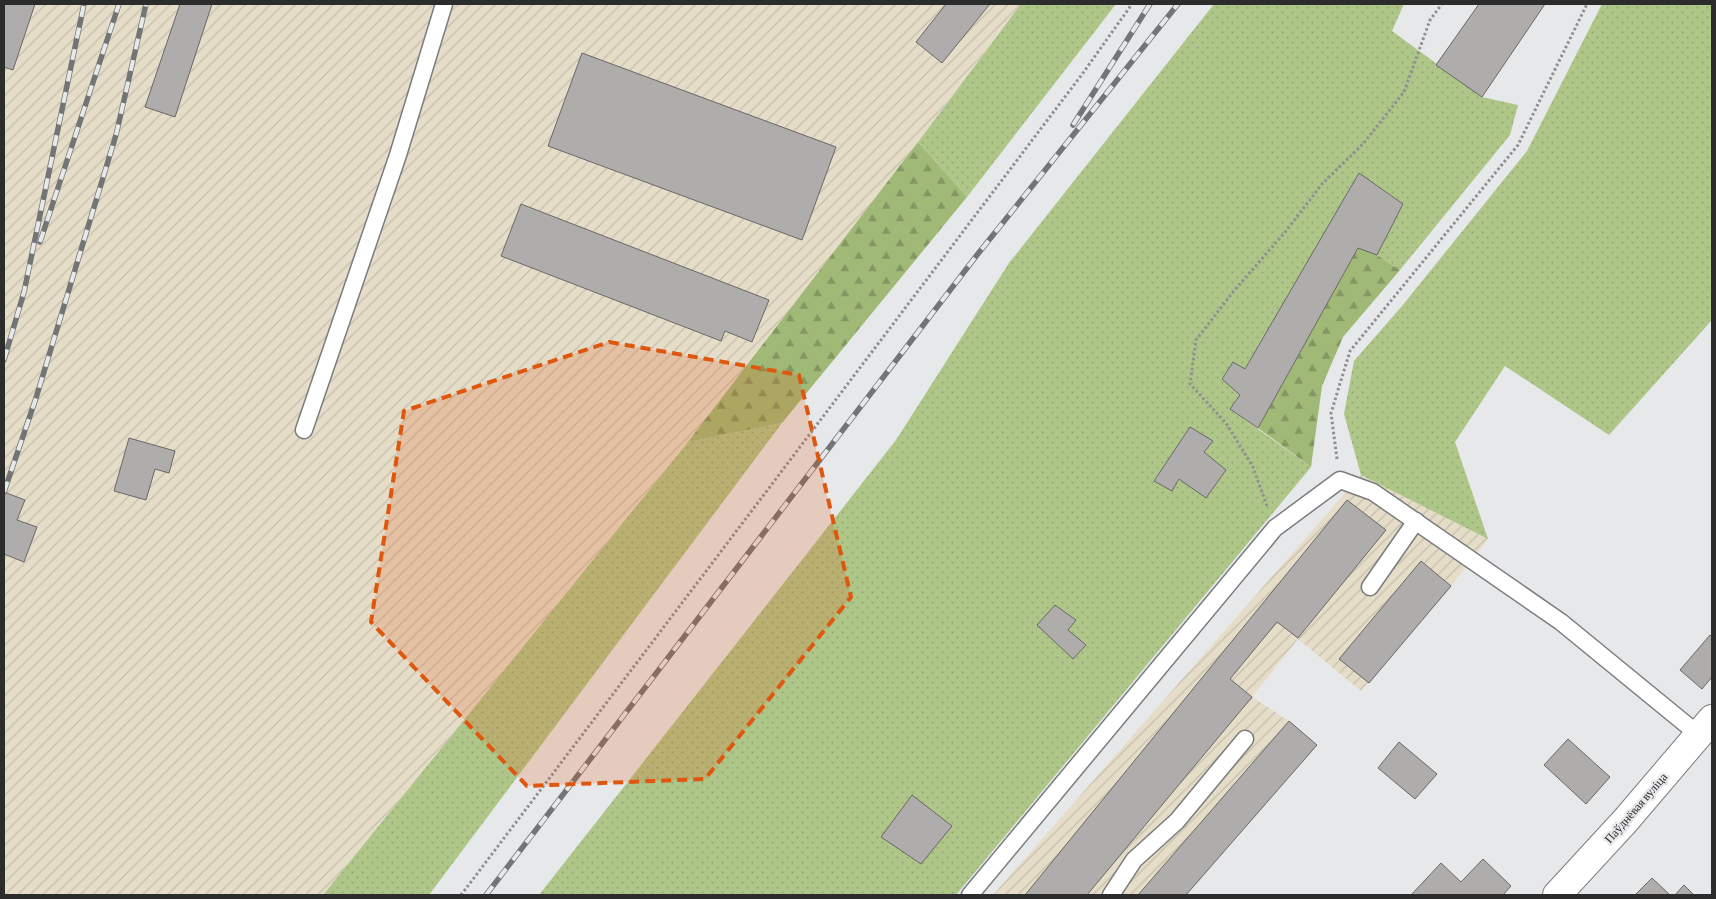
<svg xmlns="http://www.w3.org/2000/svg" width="1716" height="899" viewBox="0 0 1716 899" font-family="'Crimson Pro',serif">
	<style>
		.industrial { fill: url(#industrial-furrows) }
		.grass { fill: url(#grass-dots) }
		.forest { fill: url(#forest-firs) }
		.building { fill: #afadac; stroke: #696766 }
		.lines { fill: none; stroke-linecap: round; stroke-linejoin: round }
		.service-casing { stroke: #7b7c7e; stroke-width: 19 }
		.tertiary-casing { stroke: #7b7c7e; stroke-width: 30 }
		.path { stroke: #8f8f91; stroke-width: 3; stroke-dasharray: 2.5 2.5; stroke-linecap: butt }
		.service { stroke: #fff; stroke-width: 16 }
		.tertiary { stroke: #fff; stroke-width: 28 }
		.rail-casing { stroke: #737475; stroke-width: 5.5 }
		.rail { stroke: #e7e8ea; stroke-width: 4; stroke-dasharray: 11; stroke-linecap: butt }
		.marked { fill: #df570e; fill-opacity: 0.2; stroke: #df570e; stroke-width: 4; stroke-dasharray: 10 6; stroke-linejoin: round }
		.labels { text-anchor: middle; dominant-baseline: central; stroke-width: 4.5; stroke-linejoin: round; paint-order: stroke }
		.street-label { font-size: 12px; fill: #2c2c2d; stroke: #e7e8ea }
	</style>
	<defs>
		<pattern id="industrial-furrows" width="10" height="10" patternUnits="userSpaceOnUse" patternTransform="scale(1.25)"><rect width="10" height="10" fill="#e6ddc8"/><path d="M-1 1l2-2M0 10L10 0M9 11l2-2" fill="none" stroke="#c5beac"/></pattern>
		<pattern id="grass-dots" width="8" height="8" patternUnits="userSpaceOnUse" patternTransform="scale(1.25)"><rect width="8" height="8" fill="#afc689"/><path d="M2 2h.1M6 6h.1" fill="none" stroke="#97aa77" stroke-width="1.8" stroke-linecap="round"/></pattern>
		<pattern id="forest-firs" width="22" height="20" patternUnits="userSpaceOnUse" patternTransform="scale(1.25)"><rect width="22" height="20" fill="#a1b977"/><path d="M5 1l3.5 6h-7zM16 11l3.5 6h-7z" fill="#839762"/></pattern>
	</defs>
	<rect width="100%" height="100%" fill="#e7e8ea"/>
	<g class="industrial">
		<polygon points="4,4 1021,4 754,361 323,895 4,895"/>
		<polygon points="1361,475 1488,539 1451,586 1361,691 1298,639 1252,697 1289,721 1317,745 1186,895 993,895"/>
	</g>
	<g class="grass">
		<polygon points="1021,4 1116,4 967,197 918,142"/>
		<polygon points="1214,4 1404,4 1392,31 1482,97 1518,105 1510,135 1400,270 1377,255 1403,204 1359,173 1245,369 1233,363 1222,378 1240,395 1230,409 1311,467 956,895 539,895 896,440 1009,263"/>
		<polygon points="1602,4 1712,4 1712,320 1609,435 1505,366 1455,442 1488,539 1361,475 1344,414 1354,361 1402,306 1527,151"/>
		<polygon points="782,423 429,895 323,895 688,442"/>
	</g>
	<g class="forest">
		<polygon points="918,142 967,197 782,423 688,442"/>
		<polygon points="1358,248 1377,255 1400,270 1343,337 1322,386 1311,467 1258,428"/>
	</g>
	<g class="building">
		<polygon points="4,4 35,4 13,70 4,67"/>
		<polygon points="180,4 212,4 175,117 145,107"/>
		<polygon points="946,4 990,4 942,63 916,42"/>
		<polygon points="1479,4 1545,4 1482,97 1436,65"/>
		<polygon points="582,53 836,147 802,240 548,146"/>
		<polygon points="1359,173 1403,204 1377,255 1358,248 1258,428 1230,409 1240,395 1222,379 1233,362 1245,369"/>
		<polygon points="521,204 769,300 752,342 725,331 721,341 501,256"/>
		<polygon points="1190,427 1213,441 1204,452 1226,470 1206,498 1179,479 1172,491 1154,481"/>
		<polygon points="129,438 175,451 169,473 155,469 146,500 114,491"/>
		<polygon points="4,492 25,500 17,520 37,527 24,562 4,554"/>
		<polygon points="1347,500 1386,530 1298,638 1277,622 1230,679 1252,697 1087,895 1025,895"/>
		<polygon points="1421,561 1451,586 1369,683 1339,659"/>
		<polygon points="1055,605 1076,620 1068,630 1086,645 1073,659 1037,625"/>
		<polygon points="1710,635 1712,637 1712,677 1702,689 1680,670"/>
		<polygon points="1289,721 1317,745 1186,895 1138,895"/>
		<polygon points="1568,739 1610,777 1586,804 1544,765"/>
		<polygon points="1399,742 1437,774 1415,799 1378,768"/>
		<polygon points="912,795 952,826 921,864 881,837"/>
		<polygon points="1483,859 1511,886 1503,895 1411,895 1441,863 1461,882"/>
		<polygon points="1652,878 1670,895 1635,895"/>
		<polygon points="1684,885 1694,895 1675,895"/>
	</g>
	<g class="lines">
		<defs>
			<g id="service">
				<polyline points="304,430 398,155 444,4"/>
				<polyline points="1370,587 1416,521"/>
				<polyline points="970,895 1275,528 1340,480 1373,492 1561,622 1699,735"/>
				<polyline points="1111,895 1134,860 1177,821 1245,739"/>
			</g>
			<polyline id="tertiary" points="1557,895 1626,820 1712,719"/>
		</defs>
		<use href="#service" class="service-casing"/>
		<use href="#tertiary" class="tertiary-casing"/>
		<g class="path">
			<polyline points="1337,459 1331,413 1350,351 1518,145 1587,4"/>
			<polyline points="1267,506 1253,467 1226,423 1190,384 1196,340 1233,292 1286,231 1322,184 1363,144 1404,92 1430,20 1442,4"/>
			<polyline points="461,895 1083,73 1132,4"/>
		</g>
		<use href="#service" class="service"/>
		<use href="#tertiary" class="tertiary"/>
		<defs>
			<g id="rail">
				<polyline points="1073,125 1150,4"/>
				<polyline points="40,242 119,4"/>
				<polyline points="4,360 24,292 84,4"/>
				<polyline points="4,492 36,398 116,135 146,4"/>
				<polyline points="486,895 977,255 1178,4"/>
			</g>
		</defs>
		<use href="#rail" class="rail-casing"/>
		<use href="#rail" class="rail"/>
	</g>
	<path class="marked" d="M609,342L799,375L851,597L705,779L527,786L371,622L404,411Z"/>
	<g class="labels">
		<g class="street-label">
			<text transform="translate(1636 808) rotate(-49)">Паўднёвая вуліца</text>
		</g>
	</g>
	<rect width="1716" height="899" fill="none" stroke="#2c2c2d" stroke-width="10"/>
</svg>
